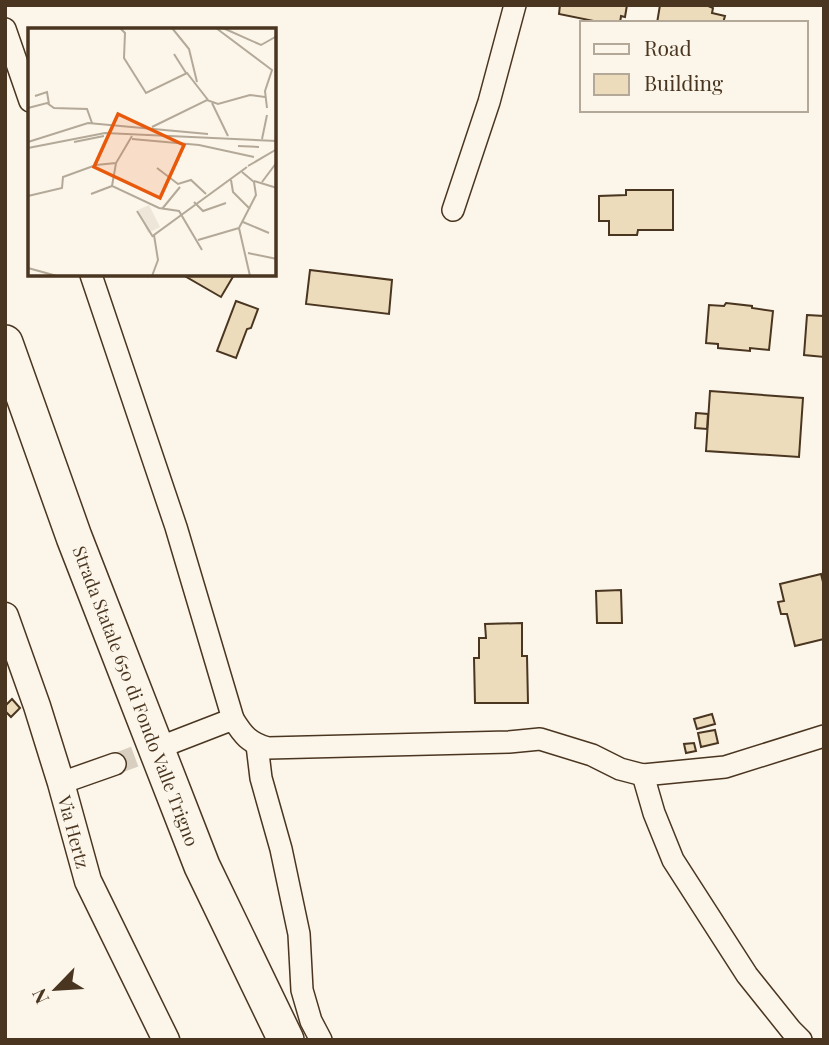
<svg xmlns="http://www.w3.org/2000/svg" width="829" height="1045" viewBox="0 0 829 1045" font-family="'Playfair Display',serif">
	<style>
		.building { fill: #ecdcbc; stroke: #4a3520; stroke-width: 2 }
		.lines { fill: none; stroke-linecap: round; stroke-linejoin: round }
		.minor-tunnel { stroke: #d8cfc1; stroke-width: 21; stroke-dasharray: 21 10; stroke-linecap: butt }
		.minor-casing { stroke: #4a3520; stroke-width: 24 }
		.tertiary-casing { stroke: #4a3520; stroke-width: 29 }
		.trunk-casing { stroke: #4a3520; stroke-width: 38 }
		.minor { stroke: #fbf6e9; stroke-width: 21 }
		.tertiary { stroke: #fbf6e9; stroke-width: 26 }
		.trunk { stroke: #fbf6e9; stroke-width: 35 }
		.labels { text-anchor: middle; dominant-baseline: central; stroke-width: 5; stroke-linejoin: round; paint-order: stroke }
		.street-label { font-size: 18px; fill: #4a3520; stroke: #fbf6e9 }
		.inset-road { fill: none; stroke: #b4a999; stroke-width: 2 }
		.view { fill: #e8590c; fill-opacity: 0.15; stroke: #e8590c; stroke-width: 3.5 }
		.inset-edge { fill: none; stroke: #4a3520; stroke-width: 3.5 }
	</style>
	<rect width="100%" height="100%" fill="#fbf6e9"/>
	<g class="building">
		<polygon points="560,5 627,5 625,17 621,16 620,23 594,23 594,21 559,14"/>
		<polygon points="660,5 706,5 713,8 712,13 725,16 723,23 657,23"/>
		<polygon points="626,190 673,190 673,230 638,230 637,235 609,235 609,221 599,221 599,196 626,195"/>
		<polygon points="310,270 392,280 389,314 306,304"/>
		<polygon points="183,275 234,275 221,297"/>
		<polygon points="236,301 258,309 251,328 247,329 236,358 217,351"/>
		<polygon points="726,303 752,306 752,308 773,311 769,350 750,348 750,351 718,348 718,344 706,343 709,305 724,306"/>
		<polygon points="807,315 824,316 824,357 804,355"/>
		<polygon points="710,391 803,398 799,457 706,451"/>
		<polygon points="696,413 708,414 707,429 695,428"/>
		<polygon points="821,574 824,586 824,639 795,646 787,614 781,614 778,602 784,601 780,584"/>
		<polygon points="621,590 622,623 597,623 596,591"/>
		<polygon points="522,623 522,656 527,656 528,703 475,703 474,658 479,658 479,638 486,638 485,624"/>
		<polygon points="12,699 20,708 11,717 5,711 5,706"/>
		<polygon points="712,714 715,724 697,729 694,719"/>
		<polygon points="715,730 718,743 701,747 698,733"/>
		<polygon points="694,743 696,751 686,753 684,744"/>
	</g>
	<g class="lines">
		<polyline class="minor-tunnel" points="115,764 166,745"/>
		<defs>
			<g id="minor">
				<polyline points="5,29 30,101"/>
				<polyline points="453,210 489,102 515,5"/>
				<polyline points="91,275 176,527 233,719"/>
				<path d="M171,743L233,719C243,735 249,743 268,748L509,742L540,739L592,755L620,769L643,775L725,767L824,736"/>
				<polyline points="257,745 261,778 281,849 299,934 302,990 311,1021 321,1040"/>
				<polyline points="643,775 654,813 673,860 747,975 791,1030 801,1040"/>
				<polyline points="61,783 115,764"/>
			</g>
			<polyline id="tertiary" points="5,616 37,706 61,783 88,881 166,1040"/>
			<polyline id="trunk" points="5,343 74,537 202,866 286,1040"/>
		</defs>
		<use href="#minor" class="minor-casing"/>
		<use href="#tertiary" class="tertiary-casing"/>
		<use href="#trunk" class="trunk-casing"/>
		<use href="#minor" class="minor"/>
		<use href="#tertiary" class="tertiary"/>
		<use href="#trunk" class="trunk"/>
	</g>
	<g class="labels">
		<g class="street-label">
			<text transform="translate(136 696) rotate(69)">Strada Statale 650 di Fondo Valle Trigno</text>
			<text transform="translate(74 832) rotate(75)">Via Hertz</text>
		</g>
	</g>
	<g transform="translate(28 28)">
		<rect width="248" height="248" fill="#fbf6e9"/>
		<path d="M121,177L132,199L120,205L110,182Z" fill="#ede6d9"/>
		<path class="inset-road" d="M92,0L97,5L96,30L118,65L159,45L180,72M144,0L161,21L169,54M188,0L244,42L237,63L239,80M195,0L233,17L249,8M146,26L158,45M7,68L19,64L21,76M184,75L200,108M0,80L19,75L26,80L59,81L64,95M124,99L179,72L190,76L222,67L237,69M104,108L88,135L84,158L131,180L151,183L174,222M104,111L171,117L226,129M234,111L239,87M0,114L60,95L180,106M46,114L76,108M210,118L231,119M0,120L77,105L249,113M220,138L249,121M129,140L150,156L163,152L178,166M203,152L205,164L222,181M226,153L249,160M234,154L249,134M63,166L84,158M0,168L34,160L35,149L68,137L88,135M166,174L175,183L198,175M134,181L152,159M109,183L125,209M215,194L241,205M211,200L228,167L226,154L214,144M211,200L222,248M170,212L211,200M220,225L249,231M0,240L29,248M124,248L130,232L126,207L219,139"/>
		<path class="view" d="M90,86L156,117L132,170L66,139Z"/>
		<rect width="248" height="248" class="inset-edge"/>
	</g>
	<rect width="829" height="1045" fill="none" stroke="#4a3520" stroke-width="14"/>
	<rect x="580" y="21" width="228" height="91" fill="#fbf6e9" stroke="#b4a999" stroke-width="2"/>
	<rect x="594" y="44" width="35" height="10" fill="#fbf6e9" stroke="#b4a999" stroke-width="2"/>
	<text x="644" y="56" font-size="21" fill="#4a3520">Road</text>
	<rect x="594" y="74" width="35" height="21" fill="#ecdcbc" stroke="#b4a999" stroke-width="2"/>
	<text x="644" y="91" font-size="21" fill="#4a3520">Building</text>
	<g transform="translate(56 989) rotate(245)" stroke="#fbf6e9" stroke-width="5" paint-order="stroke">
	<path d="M0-5L12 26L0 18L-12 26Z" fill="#4a3520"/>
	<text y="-10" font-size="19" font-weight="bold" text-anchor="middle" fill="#4a3520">N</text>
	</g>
</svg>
